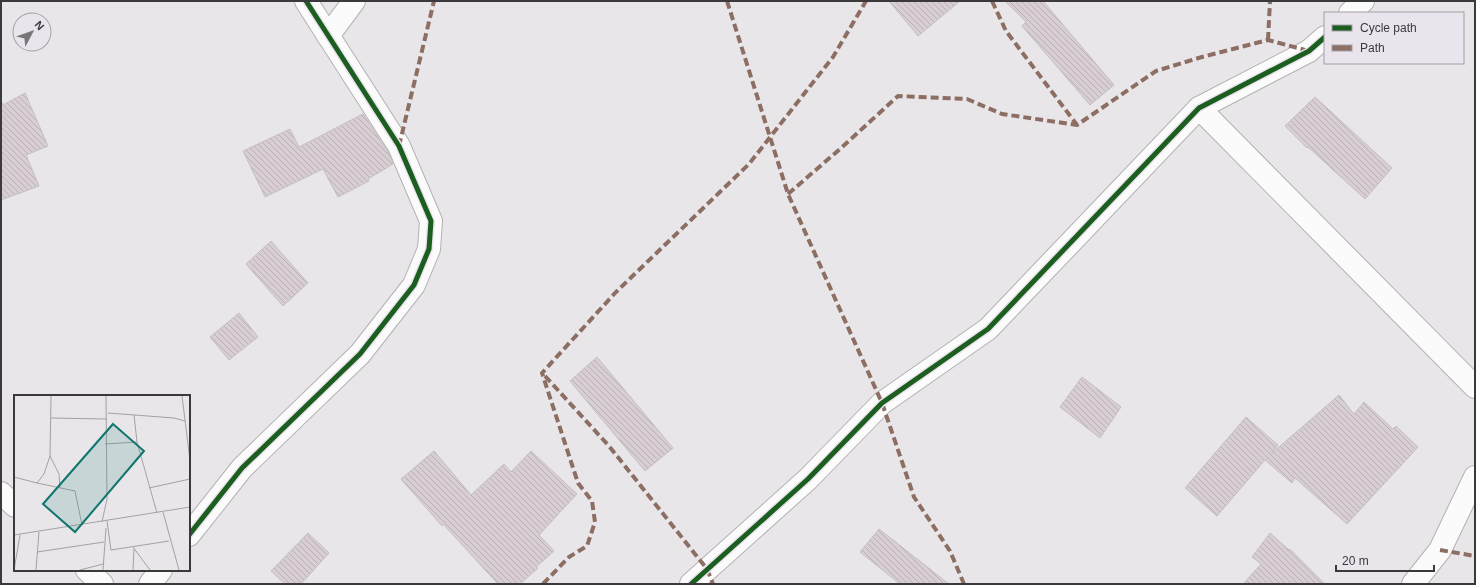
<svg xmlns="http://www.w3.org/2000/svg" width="1476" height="585" viewBox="0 0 1476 585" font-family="Helvetica,sans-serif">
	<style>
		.building { fill: url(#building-back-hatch); stroke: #c3c0c2 }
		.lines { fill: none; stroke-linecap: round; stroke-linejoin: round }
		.street-casing { stroke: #b4b1b4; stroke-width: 24 }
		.secondary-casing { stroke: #b4b1b4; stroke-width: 24 }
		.street { stroke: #fcfbfc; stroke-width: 22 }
		.secondary { stroke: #fcfbfc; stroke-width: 22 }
		.quiet { stroke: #8d6e63; stroke-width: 4; stroke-dasharray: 8 4; stroke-linecap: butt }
		.cycleway-casing { stroke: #eae4ec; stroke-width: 8 }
		.cycleway { stroke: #1b5e20; stroke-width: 5 }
		.inset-road { fill: none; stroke: #a4a1a5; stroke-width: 1 }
		.view { fill: #0f766e; fill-opacity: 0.15; stroke: #0f766e; stroke-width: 2 }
		.inset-edge { fill: none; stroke: #3c393d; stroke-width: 2 }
	</style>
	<defs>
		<pattern id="building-back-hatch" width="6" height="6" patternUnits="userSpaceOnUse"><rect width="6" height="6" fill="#d8cdd2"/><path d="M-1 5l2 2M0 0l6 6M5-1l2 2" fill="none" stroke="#bab1b5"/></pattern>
	</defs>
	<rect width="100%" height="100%" fill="#e9e6ea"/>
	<g class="building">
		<polygon points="889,1 960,1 918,36"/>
		<polygon points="1005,1 1043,1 1114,85 1090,105 1022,26 1026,22"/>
		<polygon points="25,93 48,146 26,155 39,186 1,200 1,100 3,105"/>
		<polygon points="1315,97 1392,168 1365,199 1308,147 1307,148 1285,126"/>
		<polygon points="363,114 388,152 393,164 368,179 369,181 338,197 323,169 265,197 243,151 290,129 299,147"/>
		<polygon points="271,241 308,283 283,306 246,264"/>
		<polygon points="239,313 258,337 229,360 210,337"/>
		<polygon points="597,357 673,448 645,471 570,381"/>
		<polygon points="1082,377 1121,407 1100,438 1060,407"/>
		<polygon points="1339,395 1354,414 1364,402 1393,429 1396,426 1418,447 1347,524 1295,478 1292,483 1265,460 1217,516 1185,488 1246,417 1278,445 1271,454"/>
		<polygon points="434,451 471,495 504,464 511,472 531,451 577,494 539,535 554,551 536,567 538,568 520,584 498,584 443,524 442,526 401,479"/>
		<polygon points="879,529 949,584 900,584 860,552"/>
		<polygon points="308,533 329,553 301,584 285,584 271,571"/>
		<polygon points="1270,533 1289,550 1290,549 1325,584 1243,584 1261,564 1252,557"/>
	</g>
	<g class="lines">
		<defs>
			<g id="street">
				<polyline points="1350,13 1363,1"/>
				<polyline points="328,36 354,1"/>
				<polyline points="1199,108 1475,387"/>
				<polyline points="189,535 242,468 360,354 414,285 429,249 431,221 399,146 306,1"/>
				<polyline points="150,584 161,570"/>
				<polyline points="691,584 808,479 882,403 988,329 1199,108 1309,51 1325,37"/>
				<polyline points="1413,584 1440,550 1475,477"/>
			</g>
			<g id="secondary">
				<polyline points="1,493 15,506"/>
				<polyline points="87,570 102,584"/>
			</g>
		</defs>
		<use href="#street" class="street-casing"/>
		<use href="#secondary" class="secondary-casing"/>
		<use href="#street" class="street"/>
		<use href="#secondary" class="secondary"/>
		<g class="quiet">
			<polyline points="727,1 788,194 882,403 914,497 950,551 964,584"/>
			<polyline points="992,1 1006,31 1077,125"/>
			<polyline points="1268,40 1270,1"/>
			<polyline points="399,146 434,1"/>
			<polyline points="788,194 840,149 898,96 967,99 1002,114 1077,125 1156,71 1202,57 1268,40 1309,51"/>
			<polyline points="545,376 609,446 707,569 713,584"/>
			<polyline points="1440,550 1475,556"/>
			<polyline points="543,584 569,557 587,546 595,522 592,501 578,483 542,373 616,292 749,164 833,57 866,1"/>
		</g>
		<defs>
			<g id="cycleway">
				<polyline points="189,535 242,468 360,354 414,285 429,249 431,221 399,146 306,1"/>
				<polyline points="691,584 808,479 882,403 988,329 1199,108 1309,51 1325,37"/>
			</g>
		</defs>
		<use href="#cycleway" class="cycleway-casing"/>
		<use href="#cycleway" class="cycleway"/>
	</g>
	<g transform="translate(14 395)">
		<rect width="176" height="176" fill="#e9e6ea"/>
		<path class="inset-road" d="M37,1L36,61L45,79L46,93M168,1L176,65M94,18L160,23L171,26M120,20L123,47L143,118M37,23L93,24M91,49L123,47M0,82L23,88L30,79L36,61M23,88L61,96L68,130M135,93L176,84M149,117L165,175M93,126L97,155L155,146M88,127L93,104L92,1M0,140L176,112M119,152L136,175M23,157L90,147M0,175L6,140M22,175L25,137M66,175L89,169M89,175L92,133M119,175L120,154"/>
		<path class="view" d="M99,29L130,56L61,137L29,109Z"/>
		<rect width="176" height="176" class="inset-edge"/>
	</g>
	<rect width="1476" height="585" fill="none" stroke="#3c393d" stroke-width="4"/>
	<rect x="1324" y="12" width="140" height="52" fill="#eae4ec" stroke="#a4a0a6"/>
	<rect x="1332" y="25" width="20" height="6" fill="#1b5e20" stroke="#a4a0a6"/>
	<text x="1360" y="32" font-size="12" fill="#3c393d">Cycle path</text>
	<rect x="1332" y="45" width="20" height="6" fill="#8d6e63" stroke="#a4a0a6"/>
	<text x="1360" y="52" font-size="12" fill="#3c393d">Path</text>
	<g transform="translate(32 32) rotate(49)"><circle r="19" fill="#eae4ec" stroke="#a4a0a6"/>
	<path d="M0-3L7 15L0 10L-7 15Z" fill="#79767a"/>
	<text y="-6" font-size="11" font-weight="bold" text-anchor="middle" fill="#3c393d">N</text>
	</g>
	<path d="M1336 565v6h98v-6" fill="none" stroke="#3c393d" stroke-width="2"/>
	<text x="1342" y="565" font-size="12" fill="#3c393d" stroke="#eae4ec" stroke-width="3" paint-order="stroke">20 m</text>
</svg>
